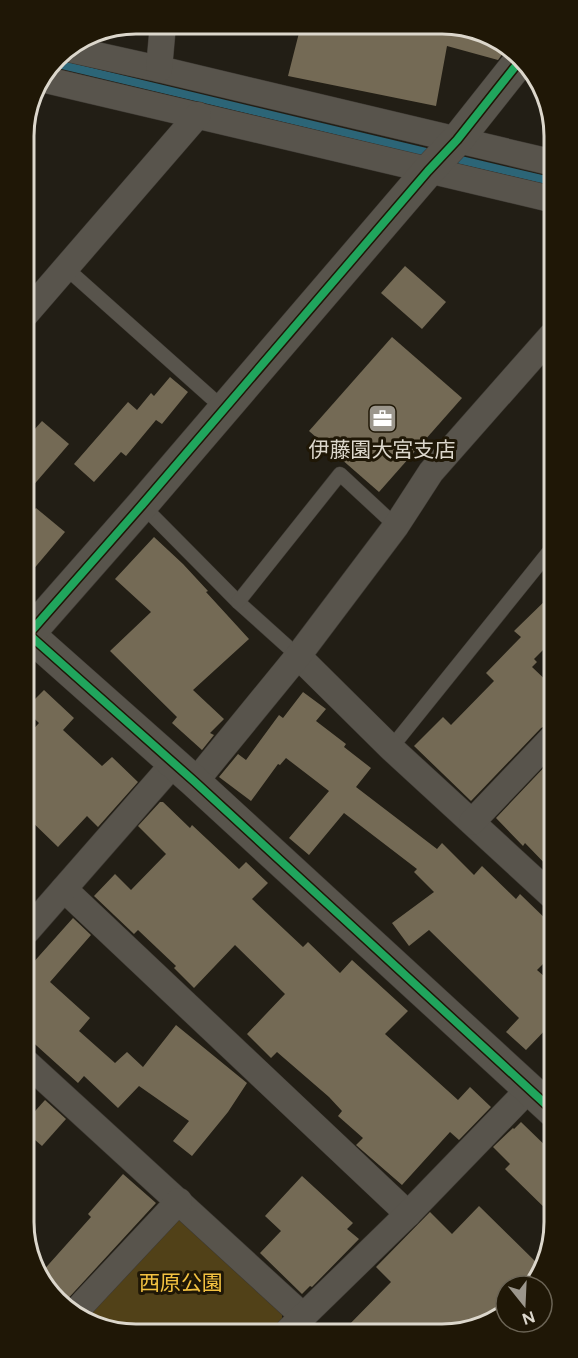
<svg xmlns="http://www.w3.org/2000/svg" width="578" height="1358" viewBox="0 0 578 1358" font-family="Figtree,'Noto Sans JP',sans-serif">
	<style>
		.green { fill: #514118 }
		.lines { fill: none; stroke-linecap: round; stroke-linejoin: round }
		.stream { stroke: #2c6577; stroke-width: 8 }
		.building { fill: #746a55 }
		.service-casing { stroke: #3d3933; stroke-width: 15 }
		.minor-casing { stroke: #3d3933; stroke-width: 27 }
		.tertiary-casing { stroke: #3d3933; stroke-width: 33 }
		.service { stroke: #58544c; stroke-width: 14 }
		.minor { stroke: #58544c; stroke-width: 26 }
		.tertiary { stroke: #58544c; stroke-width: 32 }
		.cycleway-casing { stroke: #1f1706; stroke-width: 11 }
		.cycleway { stroke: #20a55d; stroke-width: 8 }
		.labels { text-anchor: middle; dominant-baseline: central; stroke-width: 6; stroke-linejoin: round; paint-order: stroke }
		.poi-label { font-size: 21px; fill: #dcd7cc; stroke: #1f1706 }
		.park-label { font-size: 21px; fill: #f4c241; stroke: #1f1706 }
		.rim { fill: none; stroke: #dcd7cc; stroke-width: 3 }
	</style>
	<rect width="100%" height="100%" fill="#221e15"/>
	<polygon class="green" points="182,1216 282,1308 282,1321 272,1331 115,1332 85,1316"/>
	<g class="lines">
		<g class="stream">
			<polyline points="54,63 434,154"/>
			<polyline points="452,158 550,181"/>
		</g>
	</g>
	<g class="building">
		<polygon points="301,25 464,26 506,49 498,60 447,46 436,106 288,76"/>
		<polygon points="405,266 446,302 422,329 381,293"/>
		<polygon points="392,337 462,398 379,492 309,431"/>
		<polygon points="170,377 188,392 162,424 156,420 126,456 121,452 94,482 74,464 128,402 137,410 151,393 154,396"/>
		<polygon points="42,421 69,444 25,495 25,440"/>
		<polygon points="36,508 65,532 26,578 25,520"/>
		<polygon points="154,537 183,564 208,591 206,592 249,639 193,690 224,719 210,733 214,735 202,750 172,723 177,717 110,651 151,612 115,579"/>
		<polygon points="552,594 552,641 534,659 537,662 532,667 552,686 552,723 541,728 471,801 414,746 443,717 451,725 494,681 486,673 521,637 514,631"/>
		<polygon points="44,690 74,718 63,730 102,766 112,757 138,782 98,827 87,816 58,847 26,816 26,737 39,723 26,711 26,708"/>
		<polygon points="303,692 326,709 316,721 346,744 344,747 371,768 356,787 437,849 442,843 474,875 482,866 516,899 520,894 553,926 553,954 537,970 553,984 553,1022 526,1050 506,1032 519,1018 429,930 409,946 392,923 434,892 414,872 417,869 344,813 309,855 289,838 329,791 286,758 280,765 278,764 251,801 219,777 238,754 246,760 279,715 283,718"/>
		<polygon points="552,759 552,775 553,872 525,843 523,846 496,818"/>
		<polygon points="160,802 163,802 190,828 192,825 239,869 246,862 268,883 252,899 303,947 308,942 340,973 352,960 408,1011 385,1034 458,1100 470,1087 491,1107 459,1140 450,1132 402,1185 356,1145 363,1138 338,1116 342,1111 329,1097 277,1052 271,1058 247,1034 285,994 235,945 194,988 174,968 176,966 138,930 134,934 94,896 115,874 131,890 166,854 138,826"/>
		<polygon points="73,918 91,935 50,982 90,1018 79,1031 115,1063 127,1052 143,1067 176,1025 247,1083 228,1112 192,1156 173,1141 189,1121 139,1086 118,1108 84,1076 78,1083 27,1037 27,961 31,965"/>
		<polygon points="45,1100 66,1119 42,1146 27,1133 27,1120"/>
		<polygon points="521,1122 554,1154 554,1217 505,1169 510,1164 493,1147 513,1128 514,1129"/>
		<polygon points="123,1174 156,1203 63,1304 57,1301 41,1273 91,1217 88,1214"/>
		<polygon points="302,1176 353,1223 347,1229 359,1239 312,1287 310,1286 302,1294 260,1253 281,1231 265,1216"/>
		<polygon points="479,1206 540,1266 532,1286 506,1286 506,1307 470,1330 343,1331 391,1282 376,1267 430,1212 452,1234"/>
	</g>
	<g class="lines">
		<defs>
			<g id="service">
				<polyline points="66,268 224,409"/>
				<polyline points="142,505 238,602 298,656"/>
				<polyline points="238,602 340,474 396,526"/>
				<polyline points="391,748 552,548"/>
			</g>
			<g id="minor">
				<polyline points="69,49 159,69 550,162"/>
				<polyline points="159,69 163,24"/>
				<polyline points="42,79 551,199"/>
				<polyline points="25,315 198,115"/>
				<polyline points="298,656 391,748 553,897"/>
				<polyline points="195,782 298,656 396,526 431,472 551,336"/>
				<polyline points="472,822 552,738"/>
				<polyline points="64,889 408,1214"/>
				<polyline points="27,931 174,763"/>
				<polyline points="27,1063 303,1316"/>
				<polyline points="76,1311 179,1201"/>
				<polyline points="288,1331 408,1214 529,1089"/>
			</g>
			<g id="tertiary">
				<polyline points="26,632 195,782 553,1111"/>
				<polyline points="26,637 142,505 428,171 457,140 522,58"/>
			</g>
		</defs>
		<use href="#service" class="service-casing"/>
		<use href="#minor" class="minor-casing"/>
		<use href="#tertiary" class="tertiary-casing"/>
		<use href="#service" class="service"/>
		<use href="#minor" class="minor"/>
		<use href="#tertiary" class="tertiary"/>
		<defs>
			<g id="cycleway">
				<polyline points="26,632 195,782 553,1111"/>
				<polyline points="26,637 142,505 428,171 457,140 522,58"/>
			</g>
		</defs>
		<use href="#cycleway" class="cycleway-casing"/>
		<use href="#cycleway" class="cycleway"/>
	</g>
	<defs>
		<symbol id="office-square" viewBox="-11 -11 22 22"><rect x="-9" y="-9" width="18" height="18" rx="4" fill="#9b968c" stroke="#1f1706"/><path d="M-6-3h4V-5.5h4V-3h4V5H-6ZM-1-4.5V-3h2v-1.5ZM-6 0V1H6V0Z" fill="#fff"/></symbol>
	</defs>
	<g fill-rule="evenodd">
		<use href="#office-square" x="366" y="402" width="33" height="33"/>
	</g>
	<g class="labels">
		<g class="poi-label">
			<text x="382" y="449">伊藤園大宮支店</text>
		</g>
		<g class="park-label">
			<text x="181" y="1282">西原公園</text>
		</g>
	</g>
	<path d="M0 0H578V1358H0ZM136 34H442A102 102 0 0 1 544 136V1222A102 102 0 0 1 442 1324H136A102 102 0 0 1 34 1222V136A102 102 0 0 1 136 34Z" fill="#1f1706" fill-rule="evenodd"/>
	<path class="rim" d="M136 34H442A102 102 0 0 1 544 136V1222A102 102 0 0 1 442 1324H136A102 102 0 0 1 34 1222V136A102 102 0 0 1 136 34Z"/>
	<g transform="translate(524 1304) rotate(162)"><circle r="28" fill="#1f1706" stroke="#6b6455" stroke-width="1.5"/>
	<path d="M0-4.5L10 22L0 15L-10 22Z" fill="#9b968c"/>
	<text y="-9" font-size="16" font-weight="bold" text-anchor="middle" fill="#dcd7cc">N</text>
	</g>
</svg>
